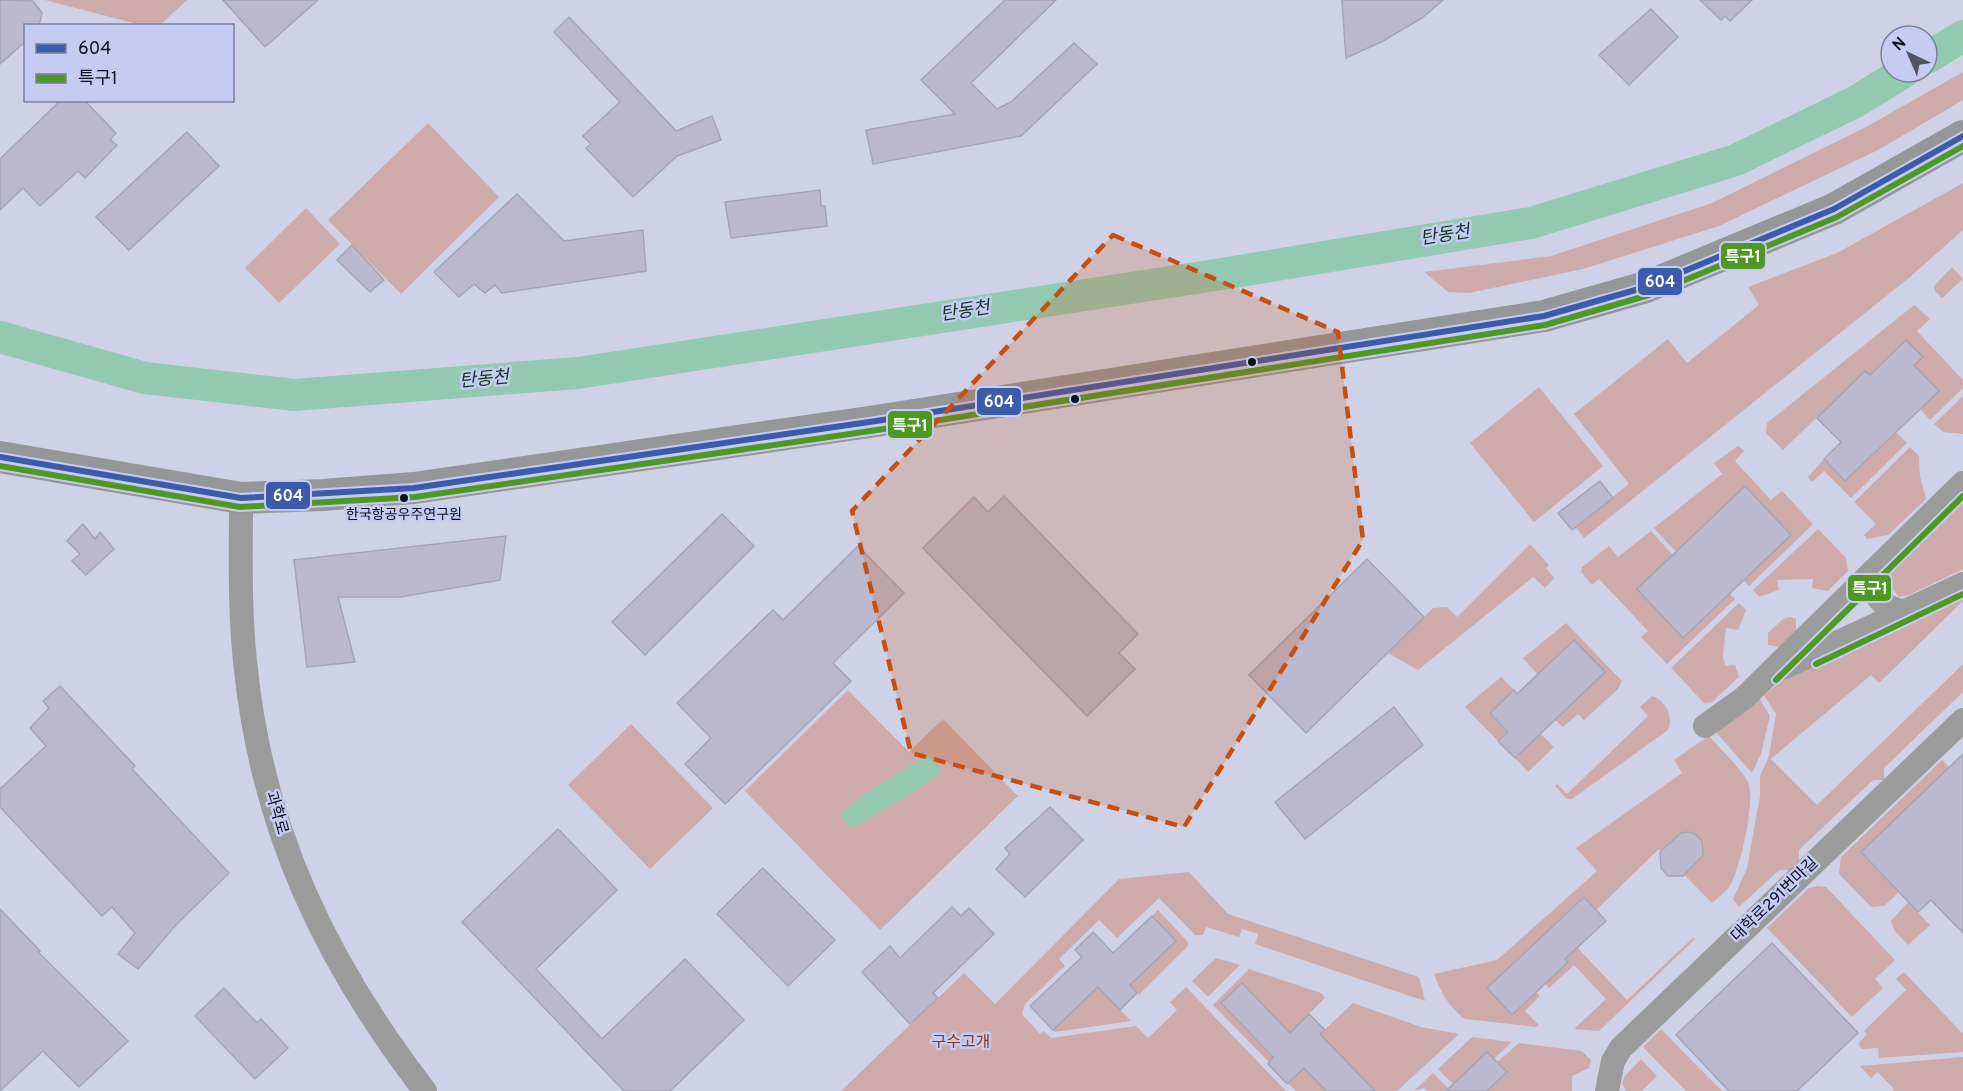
<svg xmlns="http://www.w3.org/2000/svg" width="1963" height="1091" viewBox="0 0 1963 1091" font-family="Overpass,'Noto Sans KR',sans-serif">
	<style>
		.green { fill: #cdabaa }
		.water { fill: #94c9b1 }
		.lines { fill: none; stroke-linecap: round; stroke-linejoin: round }
		.river { stroke: #94c9b1; stroke-width: 32 }
		.building { fill: #bcb9cf; stroke: #a5a4b4; stroke-width: 1.5 }
		.minor { stroke: #9b9b9c; stroke-width: 24 }
		.major { stroke: #949698; stroke-width: 32 }
		.bus-1-casing { stroke: #c5cbf1; stroke-width: 10 }
		.bus-2-casing { stroke: #c5cbf1; stroke-width: 10 }
		.bus-1 { stroke: #3d5bab; stroke-width: 6 }
		.bus-2 { stroke: #4f9824; stroke-width: 6 }
		.marked { fill: #c74e0e; fill-opacity: 0.2; stroke: #c74e0e; stroke-width: 4.5; stroke-dasharray: 12 8; stroke-linejoin: round }
		.bus-dot { fill: #0e0f1c; stroke: #c5cbf1; stroke-width: 2 }
		.labels { text-anchor: middle; dominant-baseline: central; stroke-width: 5; stroke-linejoin: round; paint-order: stroke }
		.bus-label { font-size: 14px; fill: #0e0f1c; stroke: #c5cbf1 }
		.street-label { font-size: 16px; fill: #0e0f1c; stroke: #c5cbf1 }
		.park-label { font-size: 16px; fill: #90371a; stroke: #c5cbf1 }
		.water-label { font-size: 18px; font-style: italic; fill: #133523; stroke: #c5cbf1 }
		.line-badge { stroke: #c5cbf1; stroke-width: 2 }
		.badge-label { font-size: 16px; text-anchor: middle; font-weight: bold; fill: #fff }
	</style>
	<rect width="100%" height="100%" fill="#cfd2e7"/>
	<g class="green">
		<polygon points="45,0 187,0 160,25 141,25"/>
		<polygon points="1963,72 1963,100 1878,150 1719,226 1583,269 1469,293 1448,292 1424,272 1551,256 1712,203 1866,127"/>
		<polygon points="428,123 499,197 401,294 328,220"/>
		<polygon points="1963,183 1963,230 1910,277 1584,538 1576,527 1629,484 1574,414 1668,339 1687,363 1759,305 1748,287 1837,253"/>
		<polygon points="306,208 340,244 279,303 245,268"/>
		<polygon points="1952,267 1963,279 1942,298 1935,291 1934,286"/>
		<polygon points="1914,305 1930,319 1917,331 1963,380 1963,388 1930,420 1920,409 1939,390 1914,365 1923,357 1906,340 1870,375 1865,371 1783,450 1766,433 1767,423"/>
		<polygon points="1539,387 1603,466 1534,522 1470,443"/>
		<polygon points="1963,396 1963,434 1943,432 1934,424"/>
		<polygon points="1896,432 1907,443 1851,498 1824,471 1812,482 1808,477 1824,459 1845,481"/>
		<polygon points="1738,446 1744,451 1735,461 1771,500 1782,491 1813,524 1749,586 1743,580 1745,487 1676,552 1654,528 1722,474 1714,463"/>
		<polygon points="1910,447 1919,456 1920,476 1926,499 1888,535 1867,539 1864,535 1876,524 1854,502"/>
		<polygon points="1963,497 1963,569 1909,595 1899,597 1885,580 1889,568"/>
		<polygon points="1818,529 1846,558 1848,571 1828,591 1812,588 1813,579 1777,580 1779,590 1759,597 1753,590"/>
		<polygon points="1651,531 1673,555 1637,589 1682,637 1729,593 1735,599 1667,664 1641,637 1648,631 1599,579 1592,585 1581,572 1582,567 1609,546 1618,557"/>
		<polygon points="1530,544 1549,565 1546,568 1554,578 1545,588 1533,577 1418,670 1388,653 1433,608 1447,607 1457,617"/>
		<polygon points="1963,595 1963,601 1879,683 1871,675 1771,759 1817,805 1963,664 1963,692 1884,768 1884,780 1873,780 1799,850 1799,862 1791,870 1779,870 1739,907 1733,899 1747,868 1760,796 1760,776 1769,756 1776,714 1764,695 1784,679"/>
		<polygon points="1739,603 1746,610 1738,630 1726,628 1723,656 1725,666 1735,665 1739,677 1712,702 1704,703 1671,668"/>
		<polygon points="1790,617 1796,619 1796,632 1779,647 1768,645 1768,633 1783,619"/>
		<polygon points="1566,623 1622,681 1618,689 1584,720 1578,714 1563,727 1555,720 1605,672 1574,640 1538,675 1523,658"/>
		<polygon points="1501,677 1514,690 1490,712 1508,732 1498,741 1465,707"/>
		<polygon points="848,690 909,752 943,719 1018,796 880,930 745,791"/>
		<path d="M1652,696C1666,700 1674,717 1668,730L1572,799H1567L1555,786L1557,784L1567,794L1648,716L1640,707Z"/>
		<polygon points="1759,698 1770,716 1761,754 1752,773 1715,731"/>
		<polygon points="631,724 713,808 650,869 568,785"/>
		<polygon points="1541,734 1554,747 1528,772 1515,758"/>
		<path d="M1709,736C1720,749 1741,768 1748,782C1756,799 1740,872 1729,887C1724,893 1718,898 1712,903L1659,849L1596,910L1583,897L1555,924L1627,1000L1694,937L1695,939L1599,1031L1574,1029L1606,999L1574,965L1549,988L1545,984L1568,962L1543,935L1487,988L1512,1015L1536,992L1540,996L1525,1011L1539,1025L1536,1027L1465,1019C1449,1007 1441,993 1434,974L1497,960L1597,871L1576,848L1682,773L1674,760Z"/>
		<polygon points="1942,760 1949,767 1861,852 1899,892 1884,906 1871,907 1839,874 1841,857"/>
		<polygon points="1189,872 1228,914 1419,977 1425,1001 1255,944 1258,934 1242,929 1239,937 1206,927 1203,935 1195,935 1159,898 1117,938 1099,920 1059,959 1065,966 1025,1004 1022,1014 1040,1034 1044,1031 1051,1038 1136,1026 1148,1038 1177,1010 1170,1002 1186,987 1286,1091 841,1091 964,973 995,1004 1119,879"/>
		<polygon points="1818,886 1826,887 1895,960 1875,979 1883,988 1852,1017 1767,928 1809,888"/>
		<polygon points="1908,902 1930,925 1908,945 1894,930 1891,921"/>
		<polygon points="1158,910 1188,942 1188,946 1139,995 1130,985 1176,941 1152,916"/>
		<polygon points="1216,958 1240,965 1208,997 1192,981"/>
		<polygon points="1249,969 1321,993 1325,998 1290,1033 1242,983 1221,1003 1274,1058 1269,1062 1213,1005"/>
		<polygon points="1904,972 1963,1034 1963,1052 1879,1058 1878,1048 1862,1049 1858,1044 1867,1034 1864,1031 1906,990 1896,979"/>
		<polygon points="1098,987 1131,1021 1055,1032 1053,1030"/>
		<polygon points="1353,1003 1421,1027 1459,1034 1397,1091 1374,1091 1320,1034"/>
		<polygon points="1661,1029 1722,1091 1686,1091 1643,1047"/>
		<polygon points="1472,1037 1512,1042 1494,1059 1487,1052 1453,1084 1438,1069"/>
		<polygon points="1519,1043 1582,1051 1591,1060 1589,1068 1572,1076 1572,1091 1487,1091 1507,1072 1497,1062"/>
		<polygon points="1963,1057 1963,1091 1892,1091 1894,1089 1878,1072 1871,1078 1860,1066"/>
		<polygon points="1641,1059 1657,1076 1642,1091 1626,1091 1622,1083 1625,1076"/>
		<polygon points="1304,1068 1326,1091 1296,1091 1288,1083"/>
		<polygon points="1433,1073 1449,1089 1446,1091 1427,1091 1424,1088 1414,1091"/>
	</g>
	<polygon class="water" points="929,754 942,771 920,788 851,829 840,814 866,793"/>
	<g class="lines">
		<g class="river">
			<polyline points="1927,58 1963,36"/>
			<polyline points="0,337 145,378 294,395 578,373 1222,274 1531,223 1736,160 1855,102 1904,72"/>
		</g>
	</g>
	<g class="building">
		<polygon points="0,0 33,1 42,13 39,26 26,26 26,41 0,64"/>
		<polygon points="223,0 318,0 265,47"/>
		<polygon points="1005,0 1056,0 971,83 997,109 1011,102 1074,43 1097,64 1021,136 873,164 866,130 955,114 921,80"/>
		<polygon points="1342,0 1443,0 1422,18 1383,41 1346,58"/>
		<polygon points="1700,0 1752,0 1730,21 1725,16 1721,20"/>
		<polygon points="1651,9 1678,37 1629,85 1599,55"/>
		<polygon points="569,17 676,131 712,116 721,140 677,156 633,197 586,148 591,144 583,136 620,102 554,32"/>
		<polygon points="61,100 84,100 116,133 110,140 117,145 85,178 78,171 40,206 23,188 0,210 0,159"/>
		<polygon points="187,132 219,166 129,250 96,217"/>
		<polygon points="820,190 821,206 825,206 827,226 731,238 725,202"/>
		<polygon points="517,194 564,241 643,230 646,271 502,293 495,285 485,293 474,284 459,297 434,272"/>
		<polygon points="352,245 384,280 370,292 337,260"/>
		<polygon points="1906,340 1923,357 1914,365 1939,391 1845,481 1824,459 1841,442 1817,418 1865,371 1870,375"/>
		<polygon points="1600,481 1613,498 1572,530 1558,513"/>
		<polygon points="1745,486 1791,535 1683,638 1637,589"/>
		<polygon points="1004,496 1138,634 1119,653 1135,669 1087,716 923,548 974,497 988,512"/>
		<polygon points="722,514 754,546 645,655 612,622"/>
		<polygon points="83,524 95,539 100,532 114,549 86,575 72,561 80,554 67,541"/>
		<polygon points="506,536 500,580 400,597 338,597 355,662 307,667 294,560"/>
		<polygon points="858,546 904,593 833,663 851,681 725,804 685,764 711,738 677,703 773,610 783,620"/>
		<polygon points="1367,559 1424,617 1306,733 1249,675"/>
		<polygon points="1574,640 1605,672 1515,758 1498,741 1508,732 1490,713 1514,690 1517,694"/>
		<polygon points="60,686 135,766 132,769 229,873 176,925 138,969 118,954 135,933 112,907 102,916 0,807 0,789 46,746 30,728 49,708 43,701"/>
		<polygon points="1394,707 1423,745 1305,839 1275,802"/>
		<polygon points="1963,754 1963,933 1931,900 1918,912 1861,852"/>
		<polygon points="1050,807 1083,840 1025,897 996,869 1010,854 1005,848"/>
		<polygon points="558,829 617,890 536,969 602,1039 685,959 744,1020 670,1091 624,1091 462,922"/>
		<polygon points="1688,832 1695,834 1702,841 1703,856 1683,876 1668,876 1661,868 1660,852 1681,833"/>
		<polygon points="763,868 835,940 788,986 717,914"/>
		<polygon points="1584,897 1606,921 1565,959 1568,962 1512,1015 1487,988"/>
		<polygon points="952,907 961,916 969,908 994,934 933,993 938,998 910,1024 862,972 890,946 900,958"/>
		<polygon points="0,909 40,951 38,952 128,1041 79,1087 43,1051 0,1091"/>
		<polygon points="1152,916 1176,941 1130,985 1137,993 1120,1010 1098,987 1053,1030 1030,1006 1082,957 1075,950 1093,932 1113,953"/>
		<polygon points="1772,943 1858,1033 1797,1091 1729,1091 1676,1035"/>
		<polygon points="1242,983 1290,1033 1309,1014 1325,1030 1320,1034 1375,1091 1326,1091 1304,1068 1287,1084 1268,1064 1273,1057 1221,1003"/>
		<polygon points="224,988 257,1023 261,1019 288,1048 255,1079 195,1016"/>
		<polygon points="1487,1052 1507,1072 1487,1091 1446,1091"/>
	</g>
	<g class="lines">
		<g class="minor">
			<path d="M241,498C241,555 239,613 246,670C263,832 327,964 425,1091"/>
			<path d="M1872,572C1872,596 1882,609 1907,612"/>
			<polyline points="1783,668 1963,584"/>
			<polyline points="1705,726 1744,698 1963,483"/>
			<polyline points="1607,1091 1613,1061 1621,1048 1963,720"/>
		</g>
		<polyline class="major" points="0,457 241,498 323,495 414,488 876,421 1544,316 1646,287 1834,209 1963,136"/>
		<defs>
			<polyline id="bus-1" points="0,457 241,498 414,488 876,421 1544,316 1646,287 1834,209 1963,136"/>
			<g id="bus-2">
				<polyline points="0,466 240,507 415,497 877,430 1545,325 1649,295 1837,217 1963,146"/>
				<polyline points="1816,664 1963,594"/>
				<polyline points="1776,680 1963,496"/>
			</g>
		</defs>
		<use href="#bus-1" class="bus-1-casing"/>
		<use href="#bus-2" class="bus-2-casing"/>
		<use href="#bus-1" class="bus-1"/>
		<use href="#bus-2" class="bus-2"/>
	</g>
	<path class="marked" d="M1113,235L1338,332L1363,540L1184,827L911,753L852,511Z"/>
	<g class="bus-dot">
		<circle cx="1252" cy="362" r="5"/>
		<circle cx="1075" cy="399" r="5"/>
		<circle cx="404" cy="498" r="5"/>
	</g>
	<g class="labels">
		<g class="bus-label">
			<text x="404" y="515">한국항공우주연구원</text>
		</g>
		<g class="street-label">
			<text transform="translate(276 813) rotate(74)">과학로</text>
			<text transform="translate(1775 900) rotate(-44)">대학로291번마길</text>
		</g>
		<g class="park-label">
			<text x="961" y="1043">구수고개</text>
		</g>
		<g class="water-label">
			<text transform="translate(1445 236) rotate(-9)">탄동천</text>
			<text transform="translate(965 312) rotate(-9)">탄동천</text>
			<text transform="translate(484 380) rotate(-5)">탄동천</text>
		</g>
	</g>
	<g class="line-badge">
		<rect x="1720" y="242" width="46" height="28" rx="6" fill="#4f9824"/>
		<rect x="1637" y="267" width="46" height="29" rx="6" fill="#3d5bab"/>
		<rect x="976" y="387" width="46" height="29" rx="6" fill="#3d5bab"/>
		<rect x="887" y="410" width="46" height="29" rx="6" fill="#4f9824"/>
		<rect x="265" y="481" width="46" height="29" rx="6" fill="#3d5bab"/>
		<rect x="1847" y="574" width="45" height="28" rx="6" fill="#4f9824"/>
	</g>
	<g class="badge-label">
		<text x="1743" y="262">특구1</text>
		<text x="1660" y="287">604</text>
		<text x="999" y="407">604</text>
		<text x="910" y="431">특구1</text>
		<text x="288" y="501">604</text>
		<text x="1870" y="594">특구1</text>
	</g>
	<rect x="24" y="24" width="210" height="78" fill="#c5cbf1" stroke="#7c809c" stroke-width="1.5"/>
	<rect x="36" y="44" width="30" height="9" fill="#3d5bab" stroke="#7c809c" stroke-width="1.5"/>
	<text x="78" y="54" font-size="18" fill="#0e0f1c">604</text>
	<rect x="36" y="74" width="30" height="9" fill="#4f9824" stroke="#7c809c" stroke-width="1.5"/>
	<text x="78" y="84" font-size="18" fill="#0e0f1c">특구1</text>
	<g transform="translate(1909 54) rotate(316)"><circle r="28" fill="#c5cbf1" stroke="#7c809c" stroke-width="1.5"/>
	<path d="M0-4.5L10 22L0 15L-10 22Z" fill="#525363"/>
	<text y="-9" font-size="16" font-weight="bold" text-anchor="middle" fill="#0e0f1c">N</text>
	</g>
</svg>
